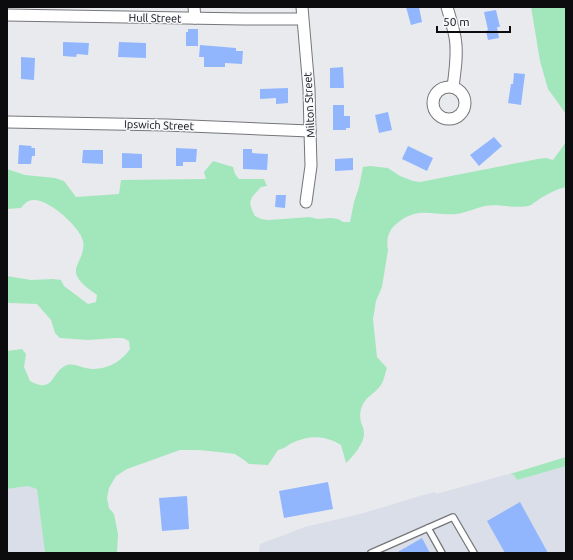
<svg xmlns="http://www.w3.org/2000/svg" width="573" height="560" viewBox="0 0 573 560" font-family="Ubuntu,sans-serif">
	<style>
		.built { fill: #d9dee8 }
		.green { fill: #a2e7bb }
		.building { fill: #92b6fe }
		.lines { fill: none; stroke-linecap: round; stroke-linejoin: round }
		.lane-casing { stroke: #747679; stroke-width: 8 }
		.street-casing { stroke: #747679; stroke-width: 13 }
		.lane { stroke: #fff; stroke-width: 5.5 }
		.street { stroke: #fff; stroke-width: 11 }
		.labels { text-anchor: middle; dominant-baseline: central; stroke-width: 3; stroke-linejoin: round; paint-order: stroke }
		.street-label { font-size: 11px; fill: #0c0c0e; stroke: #f6f8fb }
	</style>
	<rect width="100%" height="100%" fill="#e8eaee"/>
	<g class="built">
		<polygon points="566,466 566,553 259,553 260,544 305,527 364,513 423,495 435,492 436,494 505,475 510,474 514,474 517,480"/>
		<polygon points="28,486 37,488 38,491 45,553 7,553 7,489"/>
	</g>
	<g class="green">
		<polygon points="531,7 566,7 566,114 548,89 540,61"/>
		<path d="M566,142V187C557,189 549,193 541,198C538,200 534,203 531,205C517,210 500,203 485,206C475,208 466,213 456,214C430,216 418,205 395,225C388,232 386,240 388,250L382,287L376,301L373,319L377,357L387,368C385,373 384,381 381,385C374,395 365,396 361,409C358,423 364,424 364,434C364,443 353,457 346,463L341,445C325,435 309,435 292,443C286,446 286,448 278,450L268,465L249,464L244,460L235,454L219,452L198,450H180L127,469L116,476L109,488L107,498L109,508L114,514L118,534L117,553H45L37,489L28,486L7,489V351L22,349L26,354L24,367L30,381C54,394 51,373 65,366C72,362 80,367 86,368C102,372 121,363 130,349L129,341L123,338H116L88,340L60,338L55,333L51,320L37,304L9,303L7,301V276L31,280L53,279L61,280L64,286L88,304L96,302L97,295C90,290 81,284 77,276C72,266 86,256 83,241C80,227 49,199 33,200C28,200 24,204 21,208L7,209V169L25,175L55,178L64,181L76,197L119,194L121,180L206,179L204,172L213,161L233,167L235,174L239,179H264L267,186L261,187L252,197L250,203L252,210L255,216L261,219L268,220L297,218L310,217L318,219L331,218L338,219L343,222H350L354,202L359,187L363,167L370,166L388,168L400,176L413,181L420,182L538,159L546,158L553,160Z"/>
		<polygon points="566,457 566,466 517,480 514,475 510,474"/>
	</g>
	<g class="building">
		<polygon points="406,7 419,7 422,22 411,25"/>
		<polygon points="496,10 500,27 497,27 499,38 488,40 486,31 488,30 484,12"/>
		<polygon points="188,29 198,29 198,46 186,46 186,32 188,32"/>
		<polygon points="63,42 89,43 88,55 77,54 76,57 63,56"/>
		<polygon points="119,42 146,43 146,58 118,57"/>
		<polygon points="200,45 236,48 236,51 243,51 242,64 225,63 225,67 204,67 204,57 199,57"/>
		<polygon points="21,57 35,58 34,80 21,79"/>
		<polygon points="343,67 344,88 330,88 330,68"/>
		<polygon points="514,73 525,74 521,105 508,103 511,84 513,84"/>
		<polygon points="288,88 288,103 276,104 276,98 260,99 260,89"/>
		<polygon points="333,105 344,105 344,116 350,116 350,128 346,128 346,130 333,130"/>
		<polygon points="388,112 392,130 379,133 375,115"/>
		<polygon points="494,137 502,146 479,166 470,155"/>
		<polygon points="19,145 32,146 31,148 35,148 35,156 32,156 31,164 18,164"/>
		<polygon points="408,146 433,158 427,171 402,159"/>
		<polygon points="176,148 197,149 196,162 183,162 183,166 176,166"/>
		<polygon points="243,149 252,149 252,153 268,154 267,170 243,169"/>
		<polygon points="83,150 103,150 103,164 82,163"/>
		<polygon points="122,153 142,154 142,168 122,168"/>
		<polygon points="353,158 353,170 335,171 335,159"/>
		<polygon points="276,195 286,195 285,208 275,207"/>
		<polygon points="328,482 333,509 284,518 279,491"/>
		<polygon points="187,496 189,529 162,531 159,498"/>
		<polygon points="520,502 548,553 505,553 487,521"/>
		<polygon points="422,538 430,553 396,553"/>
	</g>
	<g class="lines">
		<defs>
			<g id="lane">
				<polyline points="428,528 442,553"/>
				<polyline points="371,553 453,517 474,553"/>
			</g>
			<g id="street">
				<polyline points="194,7 195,18"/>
				<polyline points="302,7 309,89 310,131 311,166 306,202"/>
				<path d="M447,7C450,17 453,27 455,37C458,53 455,71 453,87"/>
				<polyline points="7,15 244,19 302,19"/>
				<circle cx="449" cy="103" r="16"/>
				<polyline points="7,122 166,125 310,131"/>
			</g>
		</defs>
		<use href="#lane" class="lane-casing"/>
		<use href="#street" class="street-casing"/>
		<use href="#lane" class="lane"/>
		<use href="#street" class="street"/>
	</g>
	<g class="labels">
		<g class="street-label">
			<text transform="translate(155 18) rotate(1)">Hull Street</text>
			<text transform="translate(309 105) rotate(-93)">Milton Street</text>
			<text transform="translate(159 125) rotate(2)">Ipswich Street</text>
		</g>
	</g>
	<rect width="573" height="560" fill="none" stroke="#0c0c0e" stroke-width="16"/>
	<path d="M437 26v6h73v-6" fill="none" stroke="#0c0c0e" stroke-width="2"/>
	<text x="443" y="26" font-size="12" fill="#0c0c0e" stroke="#f6f8fb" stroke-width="3" paint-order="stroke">50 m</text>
</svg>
